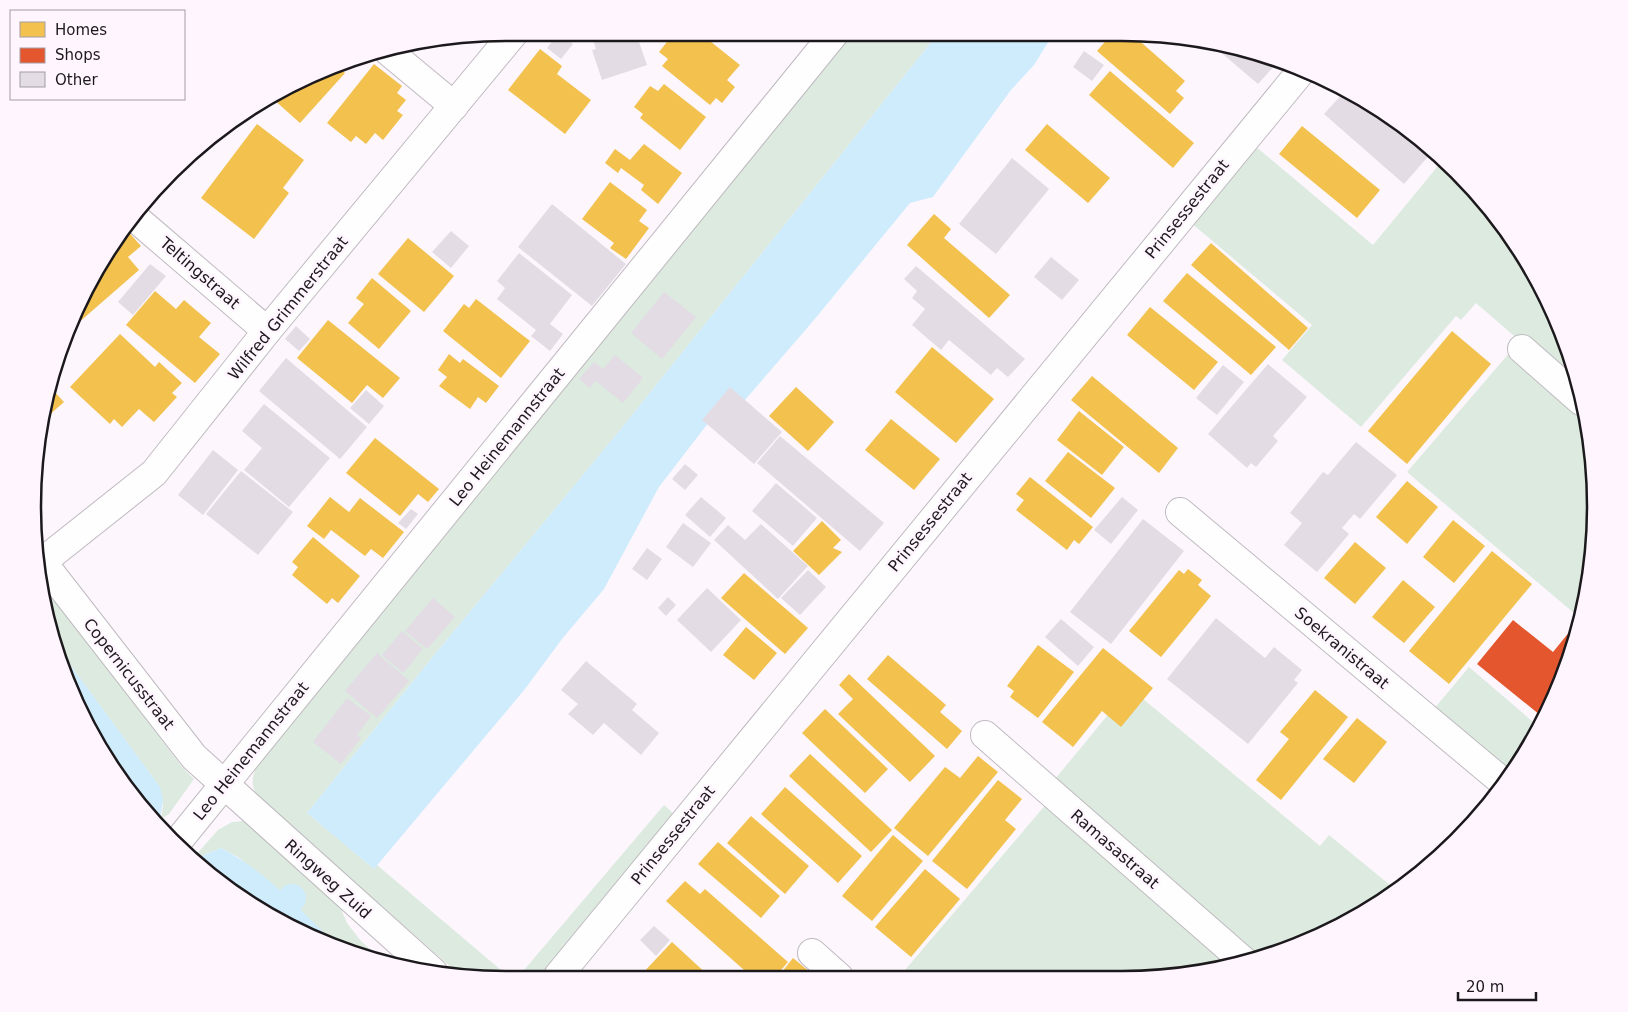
<svg xmlns="http://www.w3.org/2000/svg" width="1628" height="1012" viewBox="0 0 1628 1012" font-family="'DejaVu Sans',sans-serif">
	<style>
		.green { fill: #dceae0 }
		.water { fill: #cfecfc }
		.homes { fill: #f2c14e }
		.shops { fill: #e4572e }
		.lines { fill: none; stroke-linecap: round; stroke-linejoin: round }
		.canal { stroke: #cfecfc; stroke-width: 28 }
		.building { fill: #e3dce5 }
		.minor-casing { stroke: #bfbabf; stroke-width: 30 }
		.minor { stroke: #fffeff; stroke-width: 28 }
		.labels { text-anchor: middle; dominant-baseline: central; stroke-width: 5; stroke-linejoin: round; paint-order: stroke }
		.street-label { font-size: 16px; fill: #1c191c; stroke: #fff5ff }
		.rim { fill: none; stroke: #1c191c; stroke-width: 2.5 }
	</style>
	<rect width="100%" height="100%" fill="#fdf7fd"/>
	<g class="green">
		<path d="M851,35H937L620,430L431,659L307,813L374,869L377,865L508,976H461L258,797C251,785 251,778 257,766Z"/>
		<polygon points="1255,146 1373,245 1442,161 1478,194 1532,270 1570,354 1579,392 1476,303 1461,320 1456,316 1361,427 1282,360 1312,325 1190,222"/>
		<polygon points="1511,351 1584,413 1591,444 1594,537 1581,619 1407,472"/>
		<polygon points="43,583 182,767 194,779 169,814 161,819 163,805 160,787 55,644 49,629"/>
		<polygon points="1469,667 1539,727 1510,775 1433,710"/>
		<polygon points="1130,688 1320,846 1329,835 1396,890 1332,931 1254,960 1051,784"/>
		<polygon points="1048,802 1237,965 1153,978 899,977"/>
		<polygon points="664,805 675,815 542,976 519,976"/>
		<polygon points="245,821 254,826 329,893 341,909 347,923 361,941 380,958 340,948 277,889 238,857 221,848 204,855 198,861 194,857 218,830 232,822"/>
	</g>
	<g class="water">
		<polygon points="937,35 1052,36 1034,65 1011,90 933,197 910,203 814,320 745,400 726,400 659,487 604,589 562,639 525,689 374,869 307,813 431,659 620,430"/>
		<polygon points="55,644 160,787 163,800 160,820 112,769"/>
		<path d="M221,848C265,870 304,914 340,948L325,943L218,881L198,861L204,855Z"/>
	</g>
	<g class="homes">
		<polygon points="674,33 684,34 687,36 689,34 701,34 740,65 727,80 735,87 722,103 716,98 710,105 662,66 668,59 659,52"/>
		<polygon points="1110,36 1134,36 1185,81 1176,91 1184,98 1170,114 1097,51"/>
		<polygon points="540,49 562,66 557,74 591,100 565,134 508,90"/>
		<polygon points="374,64 402,86 397,93 406,100 397,111 403,115 383,140 375,133 366,144 356,136 351,142 327,123"/>
		<polygon points="337,66 345,73 300,123 272,98"/>
		<polygon points="1110,71 1194,143 1173,168 1089,95"/>
		<polygon points="664,84 706,117 680,150 640,118 643,114 634,107 650,86 658,91"/>
		<polygon points="257,124 304,160 283,188 289,193 254,239 201,198"/>
		<polygon points="1047,124 1110,178 1088,203 1025,150"/>
		<polygon points="1302,126 1380,190 1357,218 1279,154"/>
		<polygon points="644,144 682,173 658,204 641,190 644,185 621,168 618,173 605,163 615,149 630,160"/>
		<polygon points="610,182 647,210 639,221 649,228 626,259 610,248 614,243 582,219"/>
		<polygon points="934,214 951,229 944,238 1010,295 989,318 907,245"/>
		<polygon points="125,228 141,246 128,257 139,270 77,324 75,322"/>
		<polygon points="408,238 454,276 424,312 378,274"/>
		<polygon points="1211,243 1308,328 1289,350 1191,265"/>
		<polygon points="1187,273 1276,347 1251,375 1163,301"/>
		<polygon points="372,278 411,311 379,349 348,323 364,304 356,298"/>
		<polygon points="155,291 176,309 184,300 211,323 199,337 220,354 195,383 126,325"/>
		<polygon points="476,299 530,341 501,378 443,331 464,304 469,308"/>
		<polygon points="1150,307 1218,362 1194,390 1127,335"/>
		<polygon points="328,320 400,378 383,398 367,385 352,403 297,358"/>
		<polygon points="1452,331 1491,364 1407,464 1368,431"/>
		<polygon points="120,334 155,367 159,362 182,383 172,393 177,397 154,422 139,409 122,427 114,419 110,424 70,387"/>
		<polygon points="932,347 994,399 956,443 895,392"/>
		<polygon points="449,354 460,363 463,359 499,386 486,403 478,397 470,409 439,386 447,377 438,370"/>
		<polygon points="1092,376 1178,448 1159,473 1071,400"/>
		<polygon points="796,387 834,422 808,451 769,416"/>
		<polygon points="52,389 64,402 47,417"/>
		<polygon points="1079,411 1124,447 1102,475 1057,440"/>
		<polygon points="891,419 940,459 914,490 865,450"/>
		<polygon points="375,438 439,489 428,502 418,494 400,516 346,473"/>
		<polygon points="1068,452 1115,488 1091,518 1045,481"/>
		<polygon points="1030,477 1093,527 1079,544 1074,540 1067,550 1016,510 1024,500 1016,494"/>
		<polygon points="1407,481 1438,507 1407,544 1376,517"/>
		<polygon points="330,497 349,512 360,498 404,532 383,558 371,549 365,556 331,530 324,539 307,526"/>
		<polygon points="1453,520 1485,546 1454,583 1423,557"/>
		<polygon points="822,521 841,540 833,548 842,552 819,575 793,551"/>
		<polygon points="313,537 360,576 338,603 332,598 327,604 292,575 298,567 292,562"/>
		<polygon points="1355,542 1386,568 1355,604 1324,578"/>
		<polygon points="1492,551 1532,584 1449,684 1409,651"/>
		<polygon points="1188,569 1202,580 1198,585 1211,596 1161,657 1129,631 1179,570 1184,574"/>
		<polygon points="744,573 808,628 785,654 721,598"/>
		<polygon points="1403,580 1435,607 1404,643 1372,617"/>
		<polygon points="746,627 777,653 754,680 723,655"/>
		<polygon points="1038,645 1074,672 1038,718 1010,697 1014,691 1007,686"/>
		<polygon points="1103,648 1153,688 1121,727 1102,711 1073,747 1042,722"/>
		<polygon points="888,655 946,705 940,712 962,731 947,749 867,679"/>
		<polygon points="849,674 935,756 910,782 838,714 853,699 839,685"/>
		<polygon points="1315,690 1348,717 1281,800 1256,780 1289,739 1280,732"/>
		<polygon points="825,709 888,769 865,793 802,733"/>
		<polygon points="1357,718 1387,742 1354,783 1323,759"/>
		<polygon points="810,754 892,830 871,852 789,776"/>
		<polygon points="978,756 998,772 928,856 894,828 945,767 960,778"/>
		<polygon points="998,780 1022,799 1005,820 1016,829 967,889 932,861"/>
		<polygon points="785,787 862,856 838,883 761,814"/>
		<polygon points="751,816 809,866 785,894 727,843"/>
		<polygon points="893,835 923,861 872,921 842,896"/>
		<polygon points="718,842 780,896 761,918 698,864"/>
		<polygon points="925,869 960,899 911,957 875,927"/>
		<polygon points="685,881 700,894 705,889 788,962 775,977 752,977 666,901"/>
		<polygon points="672,942 710,977 640,976"/>
		<polygon points="793,958 816,977 778,977"/>
	</g>
	<polygon class="shops" points="1513,620 1553,652 1575,625 1579,629 1545,719 1477,664"/>
	<g class="lines">
		<polyline class="canal" points="277,916 292,898"/>
	</g>
	<g class="building">
		<polygon points="559,33 573,44 561,59 547,48"/>
		<polygon points="591,33 632,33 635,40 638,39 647,65 602,80 592,50 596,49"/>
		<polygon points="1211,44 1278,62 1258,84"/>
		<polygon points="1084,51 1104,65 1092,81 1073,67"/>
		<polygon points="1344,92 1410,131 1433,151 1404,184 1324,114"/>
		<polygon points="1012,158 1049,189 996,254 959,224"/>
		<polygon points="552,204 626,264 592,306 518,247"/>
		<polygon points="1494,216 1507,234 1506,234 1490,222"/>
		<polygon points="451,231 469,246 451,268 432,252"/>
		<polygon points="519,253 572,295 550,324 563,334 550,351 531,336 536,330 497,299 505,288 497,281"/>
		<polygon points="1051,257 1079,280 1062,300 1034,277"/>
		<polygon points="150,264 166,276 133,315 118,302"/>
		<polygon points="916,266 1025,359 1008,377 997,368 991,375 949,340 941,350 912,325 925,309 912,298 917,291 904,279"/>
		<polygon points="664,292 696,317 662,359 631,333"/>
		<polygon points="296,326 310,339 299,351 285,339"/>
		<polygon points="615,355 643,378 623,403 596,381 590,388 579,379 594,362 603,369"/>
		<polygon points="286,358 367,427 340,459 259,391"/>
		<polygon points="1268,364 1307,397 1273,436 1278,441 1256,467 1251,463 1247,468 1208,434"/>
		<polygon points="1223,365 1244,382 1217,415 1196,398"/>
		<polygon points="730,387 782,432 754,464 702,420"/>
		<polygon points="366,390 384,406 369,424 350,408"/>
		<polygon points="264,404 330,458 289,507 244,470 262,448 242,431"/>
		<polygon points="780,436 884,523 860,551 757,463"/>
		<polygon points="1356,442 1397,475 1360,519 1354,514 1342,528 1349,534 1317,572 1284,545 1302,523 1290,513 1323,472 1328,475"/>
		<polygon points="213,450 238,470 203,515 178,495"/>
		<polygon points="685,464 698,475 685,490 672,479"/>
		<polygon points="241,471 293,512 258,555 206,514"/>
		<polygon points="776,483 817,518 793,546 752,511"/>
		<polygon points="701,497 726,518 710,537 685,515"/>
		<polygon points="1122,497 1138,510 1111,544 1094,530"/>
		<polygon points="411,509 418,514 406,529 398,523"/>
		<polygon points="1143,519 1184,551 1111,644 1070,612"/>
		<polygon points="683,523 711,543 693,567 666,547"/>
		<polygon points="761,524 808,566 778,599 714,540 728,525 745,540"/>
		<polygon points="647,548 662,559 647,580 632,569"/>
		<polygon points="808,570 826,587 800,615 781,598"/>
		<polygon points="707,588 741,620 711,652 677,620"/>
		<polygon points="668,597 676,605 666,616 658,608"/>
		<polygon points="433,598 455,617 427,649 405,631"/>
		<polygon points="1216,618 1265,658 1274,647 1302,670 1294,680 1298,683 1248,744 1167,679"/>
		<polygon points="1061,619 1094,647 1078,666 1045,637"/>
		<polygon points="402,631 423,649 403,673 382,655"/>
		<polygon points="377,653 409,681 377,718 345,691"/>
		<polygon points="586,661 637,704 632,710 659,733 641,755 604,723 593,735 568,714 578,704 561,690"/>
		<polygon points="347,698 371,716 357,735 361,738 341,764 313,742"/>
		<polygon points="654,926 670,940 656,956 640,940"/>
	</g>
	<g class="lines">
		<defs>
			<g id="minor">
				<polyline points="389,52 454,106"/>
				<polyline points="133,216 267,331"/>
				<polyline points="1522,349 1581,401"/>
				<polyline points="1180,512 1504,783"/>
				<polyline points="40,559 194,757 433,972"/>
				<polyline points="42,562 154,473 267,331 514,33"/>
				<polyline points="985,735 1246,963"/>
				<polyline points="179,840 834,34"/>
				<polyline points="812,953 839,977"/>
				<polyline points="558,976 1303,69"/>
			</g>
		</defs>
		<use href="#minor" class="minor-casing"/>
		<use href="#minor" class="minor"/>
	</g>
	<g class="labels">
		<g class="street-label">
			<text transform="translate(1187 209) rotate(-51)">Prinsessestraat</text>
			<text transform="translate(200 273) rotate(41)">Teltingstraat</text>
			<text transform="translate(288 308) rotate(-51)">Wilfred Grimmerstraat</text>
			<text transform="translate(507 437) rotate(-51)">Leo Heinemannstraat</text>
			<text transform="translate(930 522) rotate(-51)">Prinsessestraat</text>
			<text transform="translate(1342 648) rotate(40)">Soekranistraat</text>
			<text transform="translate(129 674) rotate(52)">Copernicusstraat</text>
			<text transform="translate(251 751) rotate(-51)">Leo Heinemannstraat</text>
			<text transform="translate(673 835) rotate(-51)">Prinsessestraat</text>
			<text transform="translate(1115 849) rotate(41)">Ramasastraat</text>
			<text transform="translate(328 879) rotate(42)">Ringweg Zuid</text>
		</g>
	</g>
	<path d="M0 0H1628V1012H0ZM506 41H1122A465 465 0 0 1 1587 506V506A465 465 0 0 1 1122 971H506A465 465 0 0 1 41 506V506A465 465 0 0 1 506 41Z" fill="#fff5ff" fill-rule="evenodd"/>
	<path class="rim" d="M506 41H1122A465 465 0 0 1 1587 506V506A465 465 0 0 1 1122 971H506A465 465 0 0 1 41 506V506A465 465 0 0 1 506 41Z"/>
	<rect x="10" y="10" width="175" height="90" fill="#fff5ff" stroke="#a49da4"/>
	<rect x="20" y="22" width="25" height="15" fill="#f2c14e" stroke="#a49da4"/>
	<text x="55" y="35" font-size="15" fill="#1c191c">Homes</text>
	<rect x="20" y="48" width="25" height="15" fill="#e4572e" stroke="#a49da4"/>
	<text x="55" y="60" font-size="15" fill="#1c191c">Shops</text>
	<rect x="20" y="72" width="25" height="15" fill="#e3dce5" stroke="#a49da4"/>
	<text x="55" y="85" font-size="15" fill="#1c191c">Other</text>
	<path d="M1458 992v8h78v-8" fill="none" stroke="#1c191c" stroke-width="2.5"/>
	<text x="1466" y="992" font-size="15" fill="#1c191c" stroke="#fff5ff" stroke-width="4" paint-order="stroke">20 m</text>
</svg>
